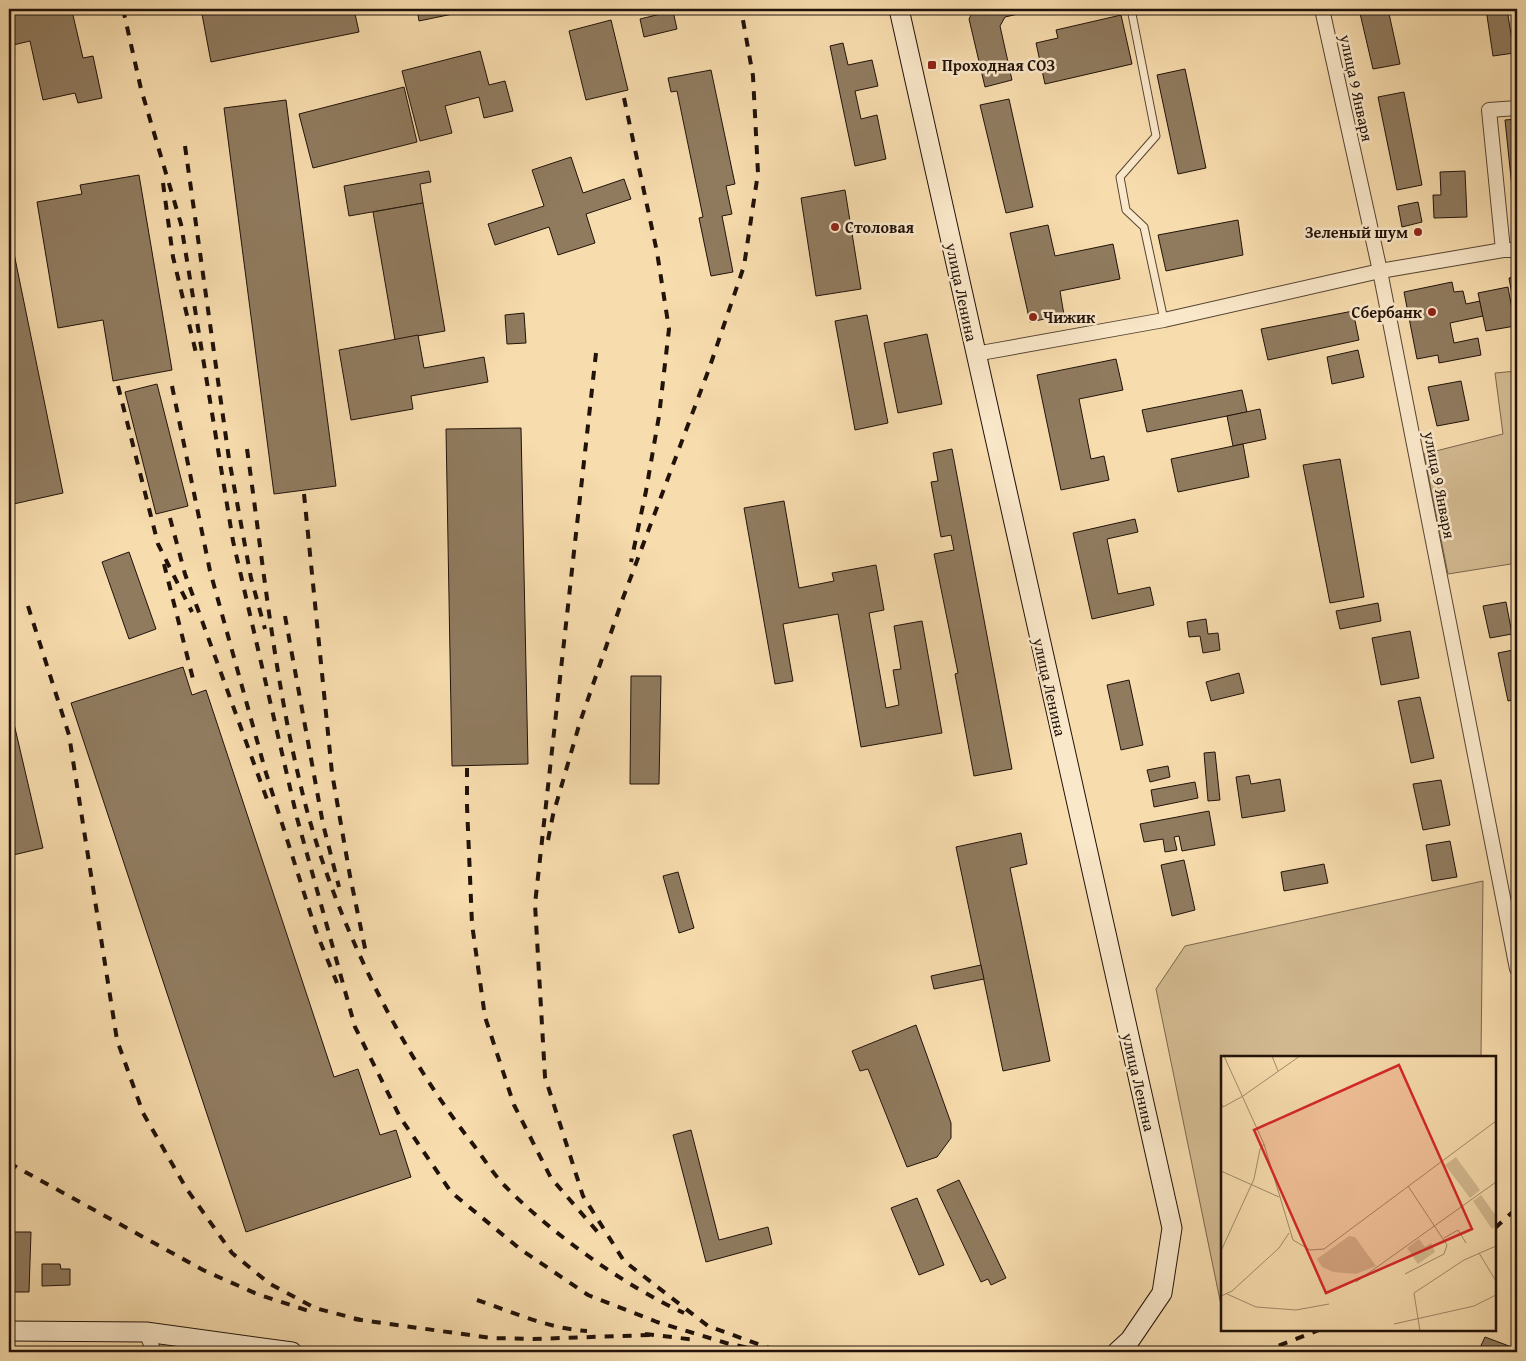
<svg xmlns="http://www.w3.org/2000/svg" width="1526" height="1361" viewBox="0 0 1526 1361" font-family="'Gentium Book Plus',serif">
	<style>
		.green { fill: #d3ba91; stroke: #7a664e }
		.building { fill: #907b5f; stroke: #21120a }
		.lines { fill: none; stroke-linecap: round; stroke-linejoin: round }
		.lane-casing { stroke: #564433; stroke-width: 9 }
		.street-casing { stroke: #564433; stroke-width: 16 }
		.secondary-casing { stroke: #21120a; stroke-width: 21 }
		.lane { stroke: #fae8ca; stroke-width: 7 }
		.street { stroke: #fae8ca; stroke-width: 14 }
		.secondary { stroke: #fae8ca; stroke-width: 19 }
		.rail { stroke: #21120a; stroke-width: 4; stroke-dasharray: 9 9; stroke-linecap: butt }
		.poi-dot { fill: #8f2418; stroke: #fae8ca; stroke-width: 2 }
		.labels { text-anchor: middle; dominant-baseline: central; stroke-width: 5; stroke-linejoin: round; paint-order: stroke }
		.poi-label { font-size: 16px; font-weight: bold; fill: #21120a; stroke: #fae8ca; text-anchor: start }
		.street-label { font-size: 16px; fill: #21120a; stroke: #fae8ca }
		.inset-road { fill: none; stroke: #a18b6c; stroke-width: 1 }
		.view { fill: #d62828; fill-opacity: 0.15; stroke: #d62828; stroke-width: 2.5 }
		.inset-edge { fill: none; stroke: #21120a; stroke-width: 2.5 }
	</style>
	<rect width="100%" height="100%" fill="#f7dcad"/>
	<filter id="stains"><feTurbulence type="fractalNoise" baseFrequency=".004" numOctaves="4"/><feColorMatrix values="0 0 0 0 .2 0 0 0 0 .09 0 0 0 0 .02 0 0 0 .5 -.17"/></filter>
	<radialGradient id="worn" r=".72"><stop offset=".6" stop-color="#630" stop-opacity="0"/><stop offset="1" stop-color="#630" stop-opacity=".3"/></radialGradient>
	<g class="green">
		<polygon points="1517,371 1517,563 1448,574 1424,454 1503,434 1495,373"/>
		<polygon points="1483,881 1481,1057 1222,1057 1222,1310 1156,989 1185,946"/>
	</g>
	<g class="building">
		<polygon points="9,9 80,9 72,11 83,58 93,56 102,98 78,103 75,93 43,100 30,41 9,46"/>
		<polygon points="201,9 354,9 359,32 211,62"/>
		<polygon points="417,9 472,9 472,10 419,21"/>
		<polygon points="974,9 1040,9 1005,17 1000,26 1012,80 985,87 969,19"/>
		<polygon points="1359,9 1388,9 1400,64 1373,69"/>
		<polygon points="1486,9 1507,9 1514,53 1493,56"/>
		<polygon points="673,11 677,29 644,37 640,19"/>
		<polygon points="1121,15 1132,64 1045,84 1036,43 1058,38 1056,30"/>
		<polygon points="611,20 628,90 586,100 569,31"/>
		<polygon points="843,43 848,65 872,60 878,86 855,91 861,119 877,115 886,159 855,166 830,46"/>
		<polygon points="480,51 489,85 505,81 513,111 484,118 479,97 445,106 452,133 420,141 402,71"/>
		<polygon points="1185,69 1206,168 1178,174 1157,75"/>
		<polygon points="711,70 735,184 726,186 732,214 722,216 733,272 711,276 699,218 703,217 677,91 671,92 668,78"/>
		<polygon points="404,87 417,142 313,168 299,114"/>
		<polygon points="1404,92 1422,185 1397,190 1378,97"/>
		<polygon points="1009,99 1033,207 1006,213 980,105"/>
		<polygon points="286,100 336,486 274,494 224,108"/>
		<polygon points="1517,119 1517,226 1516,226 1505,120"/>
		<polygon points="571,157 583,193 624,179 631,199 586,214 595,243 558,255 549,227 495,245 488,224 544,206 532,170"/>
		<polygon points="429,171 431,182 420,184 423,203 349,216 344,186"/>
		<polygon points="1465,171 1467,217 1434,218 1433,195 1441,195 1440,172"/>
		<polygon points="139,175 172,370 113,381 103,320 58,328 37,202 82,194 80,185"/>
		<polygon points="845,190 861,289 816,296 801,198"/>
		<polygon points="1418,202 1422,222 1402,227 1398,206"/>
		<polygon points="423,203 445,331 395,340 373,212"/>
		<polygon points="1238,220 1243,255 1166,271 1158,235"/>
		<polygon points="1048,225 1055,256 1113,244 1120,279 1060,291 1064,315 1030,322 1010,233"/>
		<polygon points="9,229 63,493 9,505"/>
		<polygon points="1517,276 1517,306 1514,306 1509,278"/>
		<polygon points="1452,282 1454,292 1463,291 1466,304 1480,301 1483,316 1450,323 1454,343 1478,338 1481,355 1439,363 1438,355 1417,359 1404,292"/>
		<polygon points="1508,287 1515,326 1486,331 1478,293"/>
		<polygon points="1353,311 1359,340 1268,360 1261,329"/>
		<polygon points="524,313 526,343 507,344 505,315"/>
		<polygon points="867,315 888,423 855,430 835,321"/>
		<polygon points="927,334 942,404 898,413 884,343"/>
		<polygon points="418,335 424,368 484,357 488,382 411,396 413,409 351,420 339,350"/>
		<polygon points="1358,350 1364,377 1332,384 1327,357"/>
		<polygon points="1116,359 1123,390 1079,399 1091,459 1104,456 1109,480 1061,490 1037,375"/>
		<polygon points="1461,381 1469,420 1437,426 1428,387"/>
		<polygon points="157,384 188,506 156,514 125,392"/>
		<polygon points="1242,390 1247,412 1147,432 1142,410"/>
		<polygon points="1260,409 1266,439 1233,446 1227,416"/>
		<polygon points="521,428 528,764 452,766 446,429"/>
		<polygon points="1243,444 1249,477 1178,492 1171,459"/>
		<polygon points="952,449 1012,769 974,776 955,674 958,673 934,554 954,550 951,535 941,537 931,482 938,481 933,453"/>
		<polygon points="1340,459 1364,597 1330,603 1303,465"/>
		<polygon points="784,501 799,588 834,581 832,573 876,565 884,610 869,613 886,708 899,705 893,670 901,669 894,626 922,621 942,733 861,747 838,614 783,624 793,681 775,684 744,508"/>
		<polygon points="1135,519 1138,532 1107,539 1118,594 1150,587 1154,605 1092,619 1073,533"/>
		<polygon points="129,552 156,629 129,639 102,562"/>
		<polygon points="1506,602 1512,634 1490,638 1483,606"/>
		<polygon points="1378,603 1381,621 1340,629 1336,611"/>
		<polygon points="1206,619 1208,634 1218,633 1220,650 1203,653 1200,636 1189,637 1187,622"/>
		<polygon points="1410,631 1419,678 1381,685 1372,638"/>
		<polygon points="1513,650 1517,669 1517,699 1508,701 1498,653"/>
		<polygon points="183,667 192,695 206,690 334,1077 358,1069 380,1135 396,1130 411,1177 246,1232 71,703"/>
		<polygon points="1239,673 1244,693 1211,701 1206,682"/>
		<polygon points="631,676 661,676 659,784 630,784"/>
		<polygon points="1129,680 1143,745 1121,750 1107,685"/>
		<polygon points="1420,697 1434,758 1411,763 1398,701"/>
		<polygon points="9,711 11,711 43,848 9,856"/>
		<polygon points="1215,752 1220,800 1208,801 1204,753"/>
		<polygon points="1168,766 1170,777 1150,782 1147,770"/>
		<polygon points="1249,775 1251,784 1280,779 1285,811 1242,818 1236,777"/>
		<polygon points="1441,780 1450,825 1423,830 1413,784"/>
		<polygon points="1195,782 1198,798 1154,807 1151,790"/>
		<polygon points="1209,811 1215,845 1182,851 1179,836 1174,837 1177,850 1165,852 1163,839 1144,842 1140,824"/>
		<polygon points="1021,833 1027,864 1010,868 1050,1061 1003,1071 956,847"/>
		<polygon points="1450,841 1457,877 1432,881 1426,845"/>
		<polygon points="1184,860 1195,910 1172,916 1161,865"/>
		<polygon points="1324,864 1328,883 1284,891 1281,872"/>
		<polygon points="678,872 694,928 679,933 663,876"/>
		<polygon points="981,965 984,979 934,989 931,976"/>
		<polygon points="916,1025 951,1123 951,1138 937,1157 907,1167 868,1069 860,1071 852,1051"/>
		<polygon points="691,1130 719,1240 768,1227 772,1244 706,1262 673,1135"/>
		<polygon points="959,1180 1006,1278 991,1285 988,1279 981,1282 937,1190"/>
		<polygon points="917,1198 944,1265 919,1275 891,1208"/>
		<polygon points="11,1232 31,1232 29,1292 10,1292"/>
		<polygon points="42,1264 60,1264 61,1269 70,1269 70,1285 42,1286"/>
		<polygon points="1485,1337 1517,1349 1517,1352 1478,1352"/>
	</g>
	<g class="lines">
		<defs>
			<polyline id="lane" points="1131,9 1156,136 1120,177 1126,210 1144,227 1164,320"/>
			<g id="street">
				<polyline points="1322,9 1380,271 1517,969"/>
				<polyline points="1503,250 1489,110 1517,108"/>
				<polyline points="975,354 1164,320 1380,271 1503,250 1517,250"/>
				<polyline points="146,1332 154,1352"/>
			</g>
			<g id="secondary">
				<polyline points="899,9 1172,1228 1162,1293 1130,1340 1117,1352"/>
				<polyline points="9,1331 146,1332 292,1352"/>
			</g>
		</defs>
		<use href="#lane" class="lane-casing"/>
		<use href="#street" class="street-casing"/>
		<use href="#secondary" class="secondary-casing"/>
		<use href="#lane" class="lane"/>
		<use href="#street" class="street"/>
		<use href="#secondary" class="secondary"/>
		<g class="rail">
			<polyline points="123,9 141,89 181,224 233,541 297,818 355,1027 400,1117 451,1192 520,1249 588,1295 657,1322 726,1343 766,1352"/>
			<polyline points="624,98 657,252 669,329 659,416 646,491 631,562"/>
			<polyline points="185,146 229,459 251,578 265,629"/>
			<polyline points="163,183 173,257 197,357"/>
			<polyline points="596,353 535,904 545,1077 583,1196 624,1261 708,1326 780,1352"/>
			<polyline points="118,386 158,544 192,612"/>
			<polyline points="172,386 210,571 266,773 317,934 337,983"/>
			<path d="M247,449C263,562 274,676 301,787C330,909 394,1043 472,1143C483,1157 493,1174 506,1187C552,1234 625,1286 684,1313"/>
			<polyline points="304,494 332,773 350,876 366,953"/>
			<polyline points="170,518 185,574 269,805"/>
			<polyline points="164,564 194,683"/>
			<polyline points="28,606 69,735 117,1040 143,1113 186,1188 232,1253 270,1284 315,1308 361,1320"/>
			<polyline points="285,616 323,824 339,887"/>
			<polyline points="467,768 467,806 472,924 485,1017 514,1105 551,1178 602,1237"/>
			<polyline points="548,840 553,815 580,722 623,598 709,369 744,266 758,173 753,76 741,9"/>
			<polyline points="9,1163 203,1270 257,1294 312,1312"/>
			<polyline points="1495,1228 1517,1208"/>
			<path d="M477,1300C512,1312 550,1329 587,1331"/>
			<polyline points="354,1319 491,1338 533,1339 650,1335"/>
			<polyline points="645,1334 697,1340"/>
			<polyline points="1262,1352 1319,1330"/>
		</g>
	</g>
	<g class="poi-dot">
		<rect x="927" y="60" width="10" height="10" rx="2.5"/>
		<circle cx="835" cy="227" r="5"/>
		<circle cx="1418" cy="232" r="5"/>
		<circle cx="1432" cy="312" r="5"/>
		<circle cx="1033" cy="317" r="5"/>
	</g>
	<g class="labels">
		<g class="poi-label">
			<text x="942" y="65">Проходная СОЗ</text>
			<text x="845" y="227">Столовая</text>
			<text x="1408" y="232" text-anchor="end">Зеленый шум</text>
			<text x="1422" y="312" text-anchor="end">Сбербанк</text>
			<text x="1043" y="317">Чижик</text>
		</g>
		<g class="street-label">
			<text transform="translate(1357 88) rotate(78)">улица 9 Января</text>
			<text transform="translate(962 292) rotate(78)">улица Ленина</text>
			<text transform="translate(1440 485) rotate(79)">улица 9 Января</text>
			<text transform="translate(1050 687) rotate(77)">улица Ленина</text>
			<text transform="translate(1139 1082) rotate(77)">улица Ленина</text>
		</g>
	</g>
	<g transform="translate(1221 1056)">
		<rect width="275" height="275" fill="#f7dcad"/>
		<path d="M235,101L259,134L249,142L224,109ZM260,139L275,160V170L271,173L252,145ZM128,180L134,181L155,210L135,218L112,216L101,211L96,203ZM198,183L204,191L210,187L214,196L197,208L186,192Z" fill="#d3ba91"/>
		<path class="inset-road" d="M3,0L43,88L72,184L89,194L103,193L275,65M51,0L57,15M0,47L2,51L22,40L79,0M0,115L58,141M223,182L237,174L245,187M0,195L33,123L39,93L43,88M258,197L275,225M184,218L223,198L226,189L187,130M135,226L275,126M6,238L35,251L75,254L108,248M0,240L11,235L58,192L68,177M173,268L253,250L275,239M199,275L193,237L243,204L275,190"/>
		<path class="view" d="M178,9L251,173L105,237L33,74Z"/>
		<rect width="275" height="275" class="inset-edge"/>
	</g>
	<rect width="1526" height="1361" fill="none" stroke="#f7dcad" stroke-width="30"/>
	<rect x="10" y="10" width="1506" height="1341" fill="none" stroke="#21120a" stroke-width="2.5"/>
	<rect x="15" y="15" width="1496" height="1331" fill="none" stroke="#21120a"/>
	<rect width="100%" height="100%" filter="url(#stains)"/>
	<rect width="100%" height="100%" fill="url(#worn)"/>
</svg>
